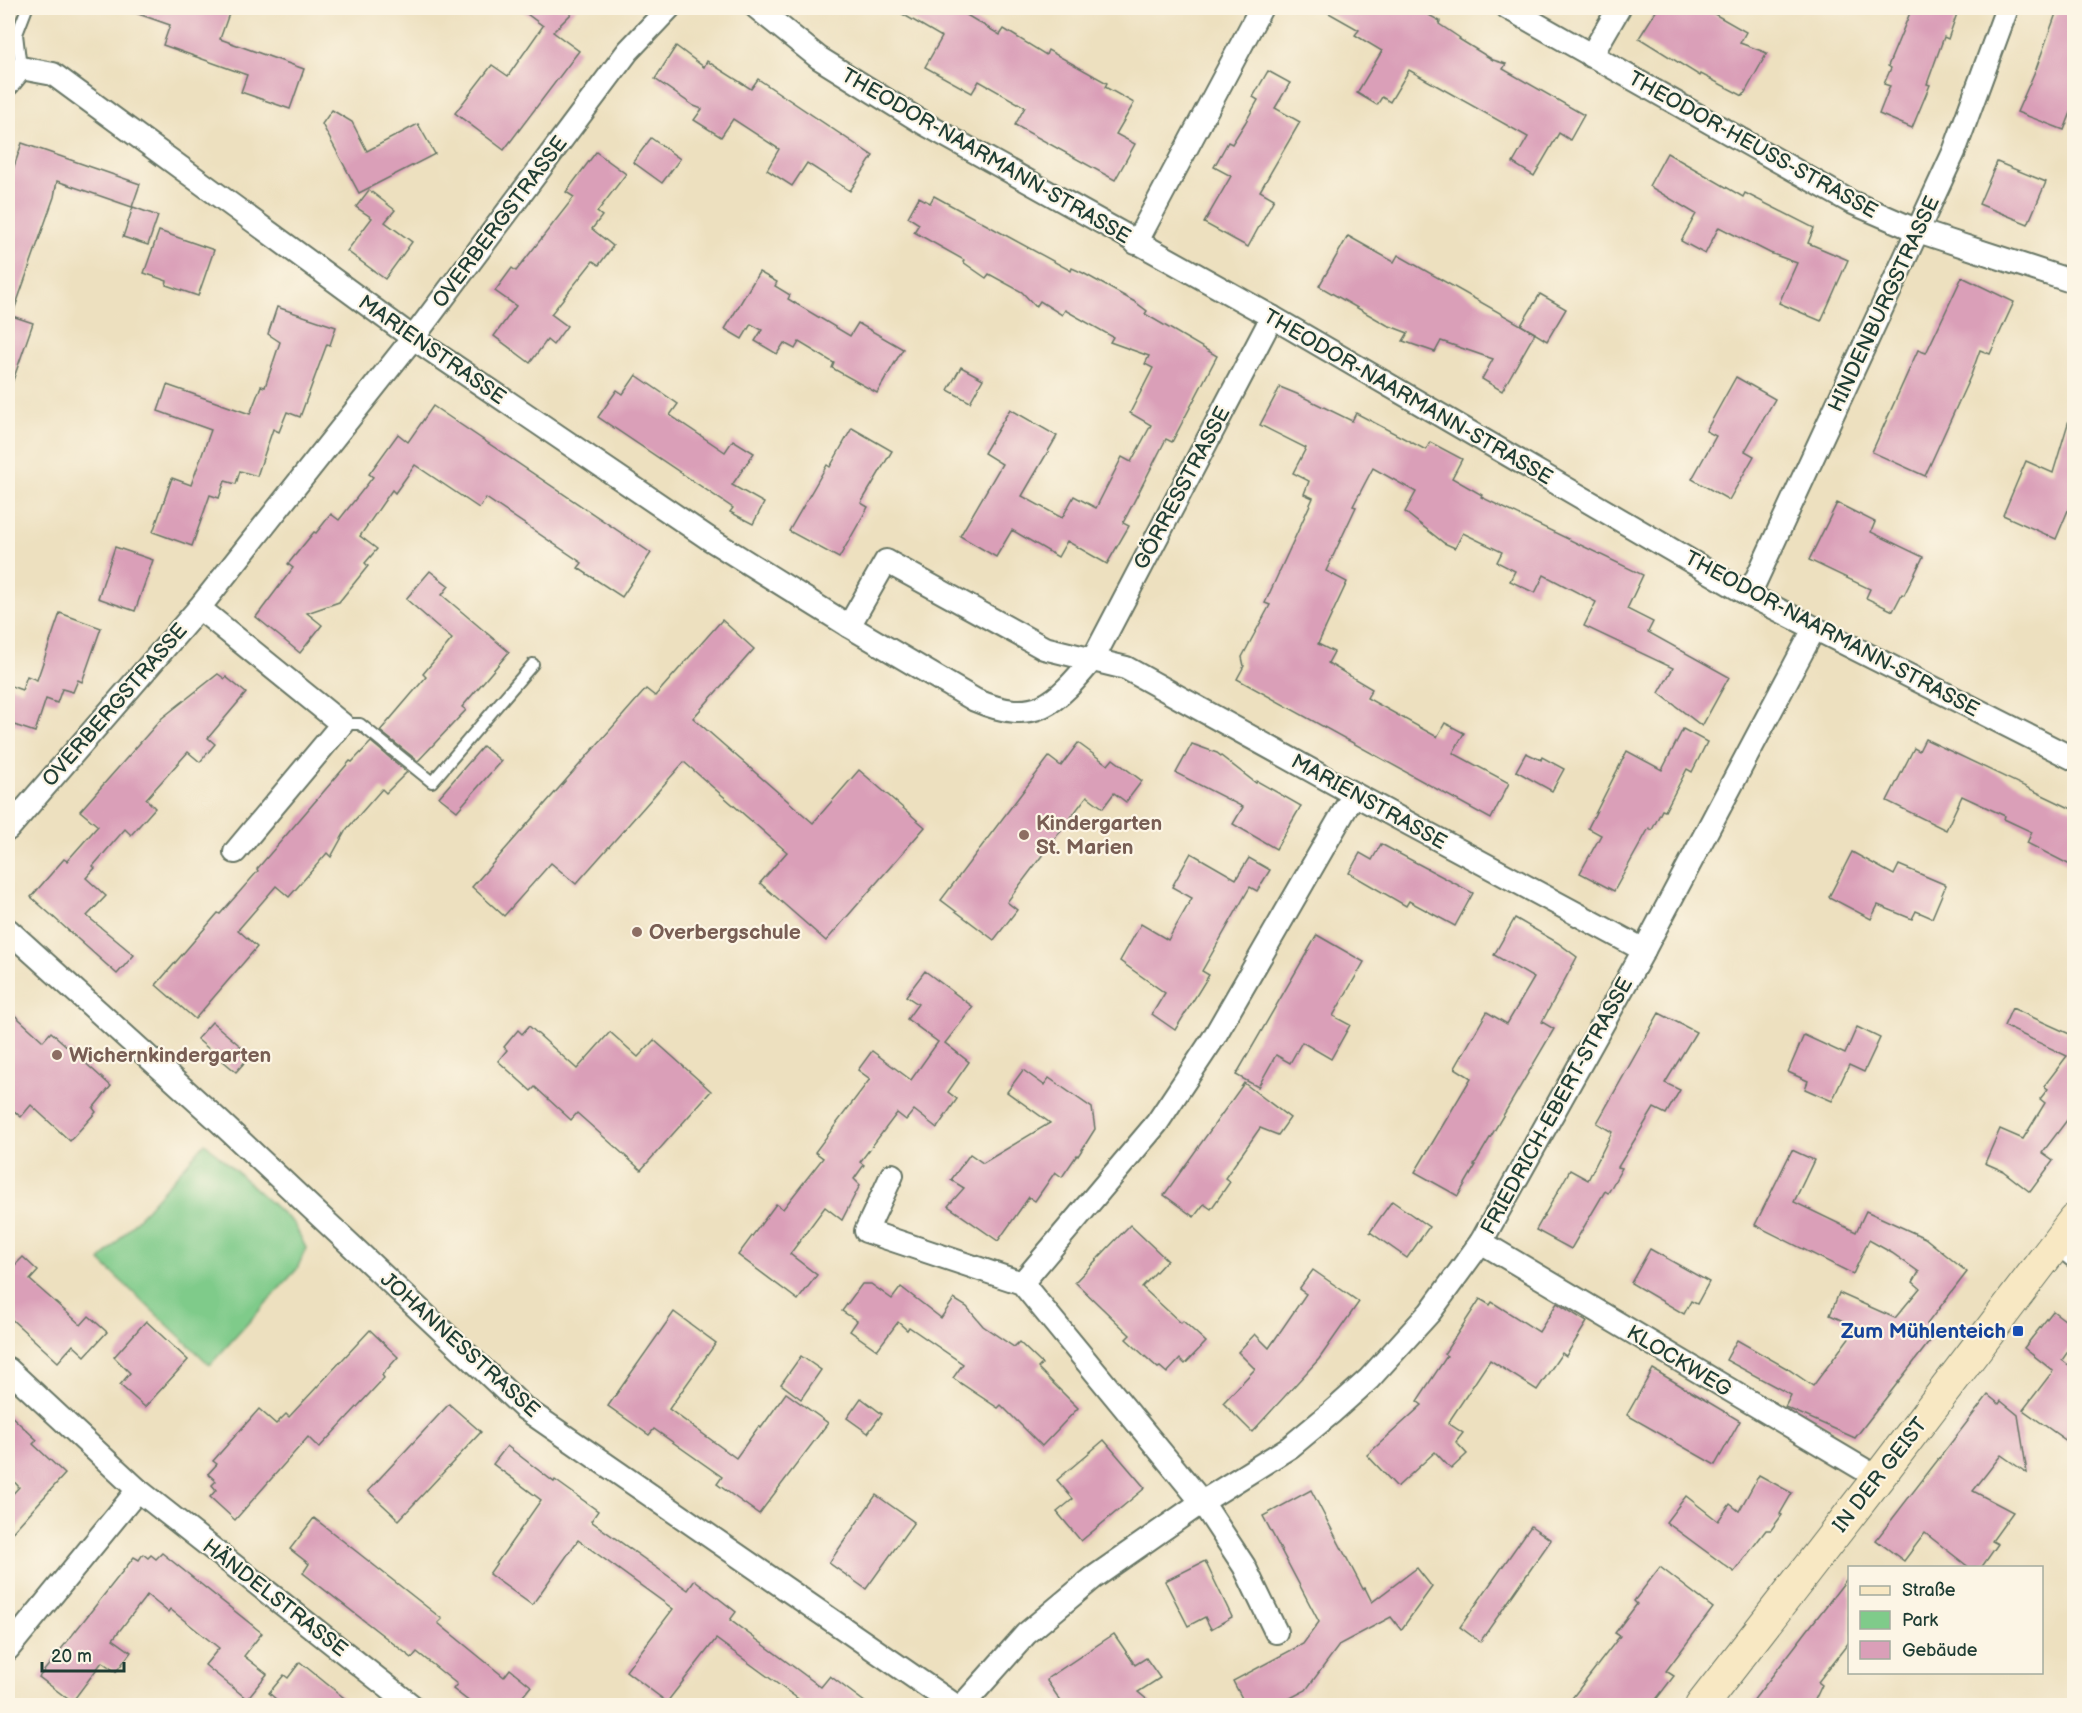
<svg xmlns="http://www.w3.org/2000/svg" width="2082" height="1713" viewBox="0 0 2082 1713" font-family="'Balsamiq Sans',sans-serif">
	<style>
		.green { fill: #7fcb8a; stroke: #4f845f; stroke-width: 1.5 }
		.building { fill: #da9fb8 }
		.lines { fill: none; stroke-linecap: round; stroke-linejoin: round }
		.lane-casing { stroke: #677665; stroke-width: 14 }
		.street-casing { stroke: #677665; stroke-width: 26 }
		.secondary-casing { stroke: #677665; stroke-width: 34 }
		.lane { stroke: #fff; stroke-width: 10 }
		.street { stroke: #fff; stroke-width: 22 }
		.secondary { stroke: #f8e8c3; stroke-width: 32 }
		.education-dot { fill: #8d6e63; stroke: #fcf5e5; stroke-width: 2 }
		.transit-dot { fill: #1a4fb4; stroke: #fcf5e5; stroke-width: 2 }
		.labels { text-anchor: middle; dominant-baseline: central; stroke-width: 4.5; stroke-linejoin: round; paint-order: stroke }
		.street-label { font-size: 21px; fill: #1f3d34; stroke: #fcf5e5 }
		.education-label { font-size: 21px; font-weight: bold; fill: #785e54; stroke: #fcf5e5; text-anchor: start }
		.transit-label { font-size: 21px; font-weight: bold; fill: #164399; stroke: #fcf5e5; text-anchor: end }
	</style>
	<rect width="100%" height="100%" fill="#fcf5e5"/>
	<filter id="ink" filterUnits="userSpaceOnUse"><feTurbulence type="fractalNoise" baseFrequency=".0167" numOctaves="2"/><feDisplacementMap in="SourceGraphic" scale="12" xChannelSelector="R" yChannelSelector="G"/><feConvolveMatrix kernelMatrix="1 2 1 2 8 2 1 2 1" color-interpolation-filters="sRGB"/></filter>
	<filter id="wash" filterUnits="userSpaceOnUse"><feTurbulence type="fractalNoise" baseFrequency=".008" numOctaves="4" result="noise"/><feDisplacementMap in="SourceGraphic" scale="24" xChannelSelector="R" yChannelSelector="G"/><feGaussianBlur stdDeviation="1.35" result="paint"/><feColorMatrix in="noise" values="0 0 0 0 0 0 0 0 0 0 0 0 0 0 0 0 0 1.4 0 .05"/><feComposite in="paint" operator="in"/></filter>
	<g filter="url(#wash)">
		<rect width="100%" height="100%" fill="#ede0bf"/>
		<polygon class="green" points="205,1143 294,1224 306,1248 297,1269 210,1365 100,1261"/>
		<g id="blocks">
			<g class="building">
				<polygon points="131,8 231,8 220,39 304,69 290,109 241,92 247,75 163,45 170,25 130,11"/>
				<polygon points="519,8 577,8 553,32 579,51 504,150 455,113 492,65 508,76 543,26"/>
				<polygon points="892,8 955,8 1000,35 1004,29 1046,55 1048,50 1107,83 1105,87 1134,103 1116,134 1135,144 1115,180 1015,125 1025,107 979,81 972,93 925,67 942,37"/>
				<polygon points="1320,8 1416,8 1440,21 1439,24 1460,38 1459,39 1493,60 1506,64 1503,69 1584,115 1570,140 1559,133 1534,176 1513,163 1528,137 1409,70 1390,102 1382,97 1377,105 1357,93 1382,51 1355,35 1359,30"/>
				<polygon points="1658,8 1704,8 1746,32 1740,43 1767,53 1743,96 1701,74 1700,76 1639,38"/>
				<polygon points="1912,8 1959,8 1948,39 1944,37 1927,84 1930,85 1912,128 1879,114 1890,86 1884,84 1891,68 1888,66"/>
				<polygon points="2058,8 2074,8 2074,105 2064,130 2017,112 2036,69"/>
				<polygon points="676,46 704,67 707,61 751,89 758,79 873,156 850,191 807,163 792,186 767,170 779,149 733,119 721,137 694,120 702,109 694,106 655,79"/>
				<polygon points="1268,71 1290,83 1275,108 1300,122 1260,191 1274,199 1248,247 1204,223 1231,176 1214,167 1228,142 1232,144 1245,123 1258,100 1253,97"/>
				<polygon points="332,110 352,122 367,151 418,124 435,154 359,193 322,124"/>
				<polygon points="651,138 680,159 662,183 633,162"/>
				<polygon points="22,143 140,184 132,207 57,181 54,197 12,316 33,323 11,386 8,385 8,184"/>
				<polygon points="596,152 626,174 597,212 602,216 592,229 613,246 599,265 593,261 551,314 567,326 553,345 547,340 530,363 494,336 516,306 495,291 512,268 516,271 574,197 566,192"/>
				<polygon points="1667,153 1743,197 1745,193 1814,228 1808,243 1848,260 1821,321 1779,303 1797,263 1770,253 1719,227 1705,254 1681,241 1696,214 1649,186"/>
				<polygon points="1997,162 2046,182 2028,224 1979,204"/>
				<polygon points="369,190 395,210 385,222 412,242 385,279 347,251 372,218 356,207"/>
				<polygon points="934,196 1071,271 1072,268 1083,273 1135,302 1147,311 1145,314 1217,356 1172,442 1166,439 1123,523 1129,526 1107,564 1067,541 1058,557 1012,530 996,557 960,536 1002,464 984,453 1010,409 1057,436 1022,496 1062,518 1074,496 1096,508 1122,457 1131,462 1151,425 1130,413 1153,368 1145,364 1149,356 1110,342 1113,337 1065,310 1062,315 1040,301 1036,307 1022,292 989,274 986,278 963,262 964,260 914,232 919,224 908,217 919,197 930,203"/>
				<polygon points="133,207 158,216 148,245 123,237"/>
				<polygon points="159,231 214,250 198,296 166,285 167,281 144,273"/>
				<polygon points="1348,236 1394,262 1398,255 1535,333 1502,391 1482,379 1493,359 1441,341 1435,352 1403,341 1408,333 1387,325 1319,286"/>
				<polygon points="759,272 777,282 775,286 790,295 788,299 850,336 858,323 903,349 877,393 832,368 834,363 799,342 795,349 784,343 777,354 755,341 762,330 751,324 742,339 725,329"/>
				<polygon points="1962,277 2014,302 1990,354 1980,350 1971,375 1925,476 1872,452 1918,350 1926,353"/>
				<polygon points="1540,294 1566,309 1547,341 1521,325"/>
				<polygon points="277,307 336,327 330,345 327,344 300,417 287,412 279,432 273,429 257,476 240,471 236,484 225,481 219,498 210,495 192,546 153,532 172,478 191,485 211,430 158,411 167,385 250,414 261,386 265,387 280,342 268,334"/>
				<polygon points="961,367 983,379 970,402 948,390"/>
				<polygon points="636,375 678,404 670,415 725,452 733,440 754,453 732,485 764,503 753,524 730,512 733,508 598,417 617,390 623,394"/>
				<polygon points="1736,377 1775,399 1745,451 1754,456 1729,500 1692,479 1716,436 1706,431"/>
				<polygon points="1280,387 1297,394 1352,421 1356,413 1426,450 1430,442 1462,459 1452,478 1482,495 1481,497 1643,575 1627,609 1653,622 1648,632 1729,677 1702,726 1659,693 1673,668 1584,626 1596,602 1544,575 1535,593 1510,581 1515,571 1497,562 1502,552 1463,533 1455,548 1444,543 1405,512 1416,492 1373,468 1353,506 1356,507 1326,571 1347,582 1318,644 1334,652 1328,663 1372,689 1367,698 1437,737 1445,723 1464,733 1453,753 1509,783 1491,819 1237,679 1244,666 1242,657 1270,605 1265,603 1313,498 1304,494 1309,481 1293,473 1306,448 1260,425"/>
				<polygon points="433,406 651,553 622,597 578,568 582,563 486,498 479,508 415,465 395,493 392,490 360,536 377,549 365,563 368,566 339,602 307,613 322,625 300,653 256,617 293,568 288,564 314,532 316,533 331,514 339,520 373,477 369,474 398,434 408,442"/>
				<polygon points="2069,420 2074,421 2074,496 2056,539 2003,515 2026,461 2053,473"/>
				<polygon points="852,428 892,451 861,503 868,507 839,558 789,531 827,465 830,467"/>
				<polygon points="1837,503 1875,522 1871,532 1923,557 1904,595 1902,594 1893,611 1866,598 1870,589 1809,560"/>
				<polygon points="115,547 153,560 135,611 98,598"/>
				<polygon points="430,571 449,586 442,595 509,652 462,707 466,710 418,761 380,731 426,677 423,674 452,639 406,599"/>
				<polygon points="60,613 101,628 82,682 78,680 73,692 62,689 57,703 46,699 35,732 8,723 8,685 22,690 27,676 37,680"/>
				<polygon points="722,620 754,649 693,718 813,823 859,770 925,827 826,941 760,883 787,852 684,762 576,884 551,863 504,916 472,887 646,689 655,696"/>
				<polygon points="218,674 225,679 226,677 246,693 208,738 215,744 200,762 188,752 146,799 155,808 131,835 125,829 93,866 95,868 86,878 106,896 87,916 134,955 117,974 31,897 64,859 67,861 98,826 80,811 162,718"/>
				<polygon points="1683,729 1707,742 1692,772 1687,769 1665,811 1662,810 1652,830 1649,828 1614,891 1580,873 1601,835 1588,828 1627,751 1662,770"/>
				<polygon points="1925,739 2074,810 2074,867 2027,843 2032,832 2004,819 2005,816 1962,796 1946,830 1887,801 1914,748 1919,751"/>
				<polygon points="371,742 407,772 386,793 382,789 346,830 331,857 327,853 289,897 276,886 238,930 257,947 195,1019 156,985 218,913 220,914 258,871 257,869 350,761 352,762"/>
				<polygon points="1078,743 1108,765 1113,759 1142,781 1126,802 1114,793 1103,808 1087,796 1007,902 1017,910 994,940 941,900 1049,757 1061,766"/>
				<polygon points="1192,744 1217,753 1256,783 1257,781 1301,806 1276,849 1233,824 1243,807 1176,773"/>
				<polygon points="483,746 501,761 457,811 439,797"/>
				<polygon points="1526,753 1541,760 1542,757 1564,769 1552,791 1516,771"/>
				<polygon points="1381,844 1473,893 1455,926 1409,901 1406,906 1349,873 1360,853 1372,860"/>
				<polygon points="1852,852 1894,875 1899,865 1946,885 1932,918 1916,911 1912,919 1878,905 1871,919 1829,897"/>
				<polygon points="1191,853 1236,879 1249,858 1270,870 1257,891 1250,887 1202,971 1209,975 1175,1030 1152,1014 1165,993 1120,961 1141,924 1168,940 1192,898 1172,887"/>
				<polygon points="1515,918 1558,943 1577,957 1542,1022 1554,1029 1474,1165 1476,1165 1458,1196 1415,1172 1471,1078 1455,1068 1487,1012 1507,1024 1534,978 1494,955"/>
				<polygon points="1317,935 1364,962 1333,1016 1350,1025 1331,1059 1302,1042 1290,1063 1276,1055 1258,1087 1236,1075"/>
				<polygon points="925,971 973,1007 945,1043 969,1062 948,1092 957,1099 937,1128 914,1110 906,1120 897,1113 860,1162 864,1165 854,1179 860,1185 842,1220 825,1207 790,1254 817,1275 798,1300 738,1255 776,1204 783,1209 823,1158 815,1152 870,1079 858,1070 872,1051 911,1080 938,1042 907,1019 918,1004 906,996"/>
				<polygon points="2012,1008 2074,1036 2074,1111 2042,1153 2053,1161 2030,1192 2003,1171 1985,1163 2000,1129 2023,1139 2045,1103 2040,1099 2048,1089 2044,1086 2067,1056 2004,1026"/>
				<polygon points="8,1009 43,1041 51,1032 111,1086 93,1108 96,1112 70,1141 31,1105 21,1117 8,1106"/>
				<polygon points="1659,1013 1696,1032 1665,1083 1680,1090 1666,1114 1654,1108 1618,1167 1622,1168 1608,1193 1605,1191 1571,1249 1536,1230 1570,1170 1588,1180 1612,1132 1597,1123"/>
				<polygon points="212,1022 251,1055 236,1072 197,1039"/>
				<polygon points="529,1026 577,1069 610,1032 638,1057 654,1040 711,1091 641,1170 577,1113 571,1120 535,1087 531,1091 498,1061 507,1050 504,1047 518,1030 522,1034"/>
				<polygon points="1857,1027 1880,1038 1864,1072 1849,1065 1832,1101 1805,1089 1808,1081 1788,1072 1804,1035 1845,1054"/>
				<polygon points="1023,1070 1044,1085 1049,1078 1092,1108 1095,1129 1078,1156 1077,1155 1062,1177 1055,1172 1035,1201 1029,1197 998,1241 948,1206 964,1188 951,1180 970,1154 983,1163 1050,1123 1007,1092"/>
				<polygon points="1244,1083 1290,1118 1278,1135 1260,1128 1225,1178 1230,1182 1211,1209 1204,1204 1194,1217 1164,1195"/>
				<polygon points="1792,1150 1814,1160 1794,1202 1856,1232 1866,1211 1925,1238 1967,1272 1927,1324 1937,1332 1855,1438 1785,1407 1791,1395 1726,1360 1737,1340 1788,1369 1813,1386 1857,1327 1830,1315 1839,1293 1895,1318 1920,1288 1913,1282 1919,1272 1892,1253 1869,1240 1853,1274 1755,1225"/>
				<polygon points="1392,1201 1429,1227 1407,1258 1370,1232"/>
				<polygon points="1130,1225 1167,1260 1142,1287 1181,1323 1183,1321 1206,1342 1185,1364 1180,1359 1167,1373 1160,1367 1158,1368 1126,1339 1130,1335 1075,1282"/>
				<polygon points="1650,1249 1709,1282 1697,1304 1691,1301 1684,1314 1631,1283"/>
				<polygon points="23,1257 38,1271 30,1280 81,1325 89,1316 107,1332 85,1356 73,1345 58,1362 8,1316 8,1260 14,1266"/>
				<polygon points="1313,1270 1359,1302 1319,1359 1252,1432 1223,1403 1255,1369 1238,1352 1255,1334 1269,1348 1306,1294 1299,1289"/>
				<polygon points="862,1284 871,1284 892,1299 901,1287 941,1318 954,1299 967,1307 983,1326 1014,1347 1019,1342 1042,1364 1038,1368 1078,1408 1042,1446 1001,1405 998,1408 953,1378 963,1364 909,1327 907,1330 898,1322 877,1350 850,1331 857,1321 842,1311"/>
				<polygon points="1480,1299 1490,1305 1492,1302 1539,1332 1557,1303 1587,1322 1566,1356 1562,1353 1537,1390 1490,1360 1448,1423 1463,1433 1456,1442 1467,1454 1451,1469 1435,1452 1397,1487 1367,1455 1422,1405 1417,1401 1447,1356 1444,1354"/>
				<polygon points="2053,1311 2074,1327 2074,1343 2062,1360 2074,1369 2074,1446 2023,1410 2053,1371 2024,1348"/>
				<polygon points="674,1312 716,1343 669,1409 736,1458 759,1426 761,1428 786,1393 828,1423 759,1514 717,1484 722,1477 654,1429 649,1435 608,1406"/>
				<polygon points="146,1321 188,1360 145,1407 120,1385 130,1373 114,1357"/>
				<polygon points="370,1330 398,1357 382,1375 384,1378 319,1448 308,1437 235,1520 210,1497 216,1490 212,1485 216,1481 208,1474 217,1464 213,1461 259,1409 276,1424 286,1414 289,1417"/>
				<polygon points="801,1356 821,1370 801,1399 781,1384"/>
				<polygon points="1653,1369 1740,1421 1715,1465 1627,1415"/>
				<polygon points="1988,1395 1999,1404 2001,1401 2018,1415 2027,1473 2001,1455 1973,1491 2013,1512 1992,1541 1998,1544 1981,1568 1970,1568 1925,1533 1904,1561 1876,1540"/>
				<polygon points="861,1398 882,1414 868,1433 847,1418"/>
				<polygon points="449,1404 481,1432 399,1520 368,1491"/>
				<polygon points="8,1413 37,1440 33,1444 65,1474 8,1537 8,1499 19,1487 8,1475"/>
				<polygon points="1104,1440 1145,1488 1081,1541 1057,1512 1073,1499 1057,1480"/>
				<polygon points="507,1446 554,1482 555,1480 598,1511 591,1521 688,1590 695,1580 736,1612 730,1620 821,1687 830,1676 870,1706 808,1706 716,1639 667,1702 626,1671 673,1609 578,1540 532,1605 489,1574 541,1500 493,1464"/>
				<polygon points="1759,1475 1792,1493 1780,1514 1782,1515 1771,1530 1766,1530 1734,1572 1666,1522 1686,1496 1718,1521 1730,1504 1739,1511"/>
				<polygon points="1311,1490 1363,1589 1365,1588 1372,1602 1417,1568 1432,1587 1401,1630 1391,1617 1340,1644 1306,1690 1275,1706 1246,1706 1233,1681 1303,1644 1319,1622 1263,1516"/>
				<polygon points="876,1495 914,1522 866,1589 829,1563"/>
				<polygon points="314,1518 442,1619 438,1623 504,1677 510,1669 531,1686 515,1706 475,1706 453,1689 457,1684 417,1652 412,1658 303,1573 309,1564 290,1549"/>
				<polygon points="1531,1526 1551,1540 1480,1642 1460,1627"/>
				<polygon points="162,1553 262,1633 244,1656 267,1674 247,1699 205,1665 219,1648 170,1609 168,1612 147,1595 113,1639 131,1652 116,1672 102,1662 72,1702 39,1677 134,1557 139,1560 143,1554 148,1558 151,1555 156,1559"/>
				<polygon points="1205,1561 1232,1617 1211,1629 1205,1617 1188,1626 1165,1581"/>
				<polygon points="1660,1567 1713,1608 1666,1671 1674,1676 1651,1706 1566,1706 1620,1636 1615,1633 1637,1604 1634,1601"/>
				<polygon points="1850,1575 1850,1641 1818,1682 1822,1685 1812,1706 1749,1706"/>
				<polygon points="1114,1634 1135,1665 1146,1658 1160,1678 1138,1692 1155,1706 1064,1706 1047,1681 1048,1678"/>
				<polygon points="300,1662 354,1706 284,1706 269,1693 284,1675 288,1678"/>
			</g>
		</g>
	</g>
	<g filter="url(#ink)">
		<use href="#blocks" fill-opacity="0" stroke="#677665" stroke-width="1.5"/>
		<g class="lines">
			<defs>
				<g id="lane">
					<polyline points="21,68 17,34 27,8"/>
					<polyline points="342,724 360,724 432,782 533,664"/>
				</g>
				<g id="street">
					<polyline points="757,8 819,58 925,124 1272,317 1749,595 2074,759"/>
					<polyline points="1508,8 1851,202 1918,231 2074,282"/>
					<polyline points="1591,56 1619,8"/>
					<path d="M8,84L21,68L53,74L413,338L708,538L849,626L975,700C1036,726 1055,704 1093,659L1272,317"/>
					<polyline points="1136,243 1261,8"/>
					<polyline points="1749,595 1954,152 2007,8"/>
					<polyline points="199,608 342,724 235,852"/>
					<polyline points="849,626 886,561 1044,648 1126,668 1354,794 1644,950"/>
					<polyline points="8,829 199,608 413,338 628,51 669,8"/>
					<polyline points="8,930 219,1121 524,1408 956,1706"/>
					<polyline points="892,1175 866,1231 1022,1283 1202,1502 1244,1566 1276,1632"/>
					<polyline points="1481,1242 1878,1478"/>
					<polyline points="2057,1242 2074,1256"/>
					<polyline points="1022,1283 1157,1123 1213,1039 1354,794"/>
					<polyline points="8,1369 138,1490 412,1706"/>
					<polyline points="8,1649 138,1490"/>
					<polyline points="962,1706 1026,1634 1093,1578 1202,1502 1290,1447 1331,1413 1369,1379 1430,1312 1481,1242 1644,950 1814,629"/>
				</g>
				<polyline id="secondary" points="1701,1706 1878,1478 2074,1220"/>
			</defs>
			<use href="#lane" class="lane-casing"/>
			<use href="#street" class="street-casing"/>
			<use href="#secondary" class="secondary-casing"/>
			<use href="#lane" class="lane"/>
			<use href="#street" class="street"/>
			<use href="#secondary" class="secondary"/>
		</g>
	</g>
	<g class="education-dot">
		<circle cx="1024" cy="835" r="6"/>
		<circle cx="637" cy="932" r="6"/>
		<circle cx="57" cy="1055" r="6"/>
	</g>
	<rect class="transit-dot" x="2012" y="1325" width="12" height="12" rx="3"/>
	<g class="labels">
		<g class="street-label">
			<text transform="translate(1753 145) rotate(29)">THEODOR-HEUSS-STRASSE</text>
			<text transform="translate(986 156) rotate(30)">THEODOR-NAARMANN-STRASSE</text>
			<text transform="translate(500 222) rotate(-53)">OVERBERGSTRASSE</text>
			<text transform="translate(1884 304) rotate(-65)">HINDENBURGSTRASSE</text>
			<text transform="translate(432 350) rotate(35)">MARIENSTRASSE</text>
			<text transform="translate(1408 397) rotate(30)">THEODOR-NAARMANN-STRASSE</text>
			<text transform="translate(1182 488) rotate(-62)">GÖRRESSTRASSE</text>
			<text transform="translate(1832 634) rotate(28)">THEODOR-NAARMANN-STRASSE</text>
			<text transform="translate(115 705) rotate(-49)">OVERBERGSTRASSE</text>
			<text transform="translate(1369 802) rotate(29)">MARIENSTRASSE</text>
			<text transform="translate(1557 1106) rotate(-61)">FRIEDRICH-EBERT-STRASSE</text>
			<text transform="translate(460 1345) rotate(42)">JOHANNESSTRASSE</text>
			<text transform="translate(1679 1361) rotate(31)">KLOCKWEG</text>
			<text transform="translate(1880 1475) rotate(-52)">IN DER GEIST</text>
			<text transform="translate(275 1598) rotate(38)">HÄNDELSTRASSE</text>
		</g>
		<g class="education-label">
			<text x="1036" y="823">Kindergarten<tspan x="1036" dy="24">St. Marien</tspan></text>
			<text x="649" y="932">Overbergschule</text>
			<text x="69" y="1055">Wichernkindergarten</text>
		</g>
		<g class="transit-label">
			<text x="2006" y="1331">Zum Mühlenteich</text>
		</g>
	</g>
	<rect width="2082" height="1713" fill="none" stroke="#fcf5e5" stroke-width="30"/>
	<rect x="1848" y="1566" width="195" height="108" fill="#fcf5e5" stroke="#a4ab9e" stroke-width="1.5"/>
	<rect x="1860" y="1586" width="30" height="9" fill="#f8e8c3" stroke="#a4ab9e" stroke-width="1.5"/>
	<text x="1902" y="1596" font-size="18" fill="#1f3d34">Straße</text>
	<rect x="1860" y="1611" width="30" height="18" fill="#7fcb8a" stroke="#a4ab9e" stroke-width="1.5"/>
	<text x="1902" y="1626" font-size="18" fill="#1f3d34">Park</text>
	<rect x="1860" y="1641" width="30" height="18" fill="#da9fb8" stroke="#a4ab9e" stroke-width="1.5"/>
	<text x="1902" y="1656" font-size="18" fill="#1f3d34">Gebäude</text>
	<path d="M42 1662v9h82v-9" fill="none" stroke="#1f3d34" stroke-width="3"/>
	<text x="51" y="1662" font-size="18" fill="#1f3d34" stroke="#fcf5e5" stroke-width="4.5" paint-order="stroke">20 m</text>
</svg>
